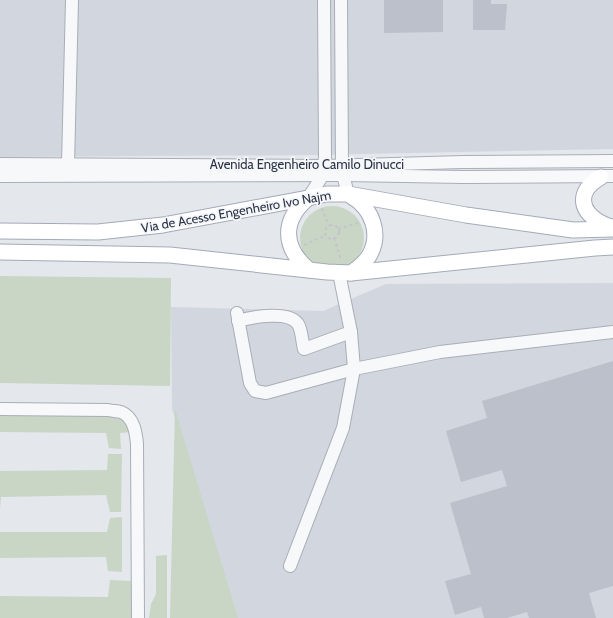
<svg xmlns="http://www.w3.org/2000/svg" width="613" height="618" viewBox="0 0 613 618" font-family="Cabin,sans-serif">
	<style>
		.built { fill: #d2d6de }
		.green { fill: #c9d6c5 }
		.building { fill: #bbc0ca }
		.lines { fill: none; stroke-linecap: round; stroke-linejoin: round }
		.minor-casing { stroke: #a9aeb7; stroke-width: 14 }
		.major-casing { stroke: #a3abb8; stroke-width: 17 }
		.path { stroke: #c2c5cb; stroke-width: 2; stroke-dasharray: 3 3; stroke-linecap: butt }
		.minor { stroke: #f7f8fa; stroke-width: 12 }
		.major { stroke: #fff; stroke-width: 15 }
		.labels { text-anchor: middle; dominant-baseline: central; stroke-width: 3.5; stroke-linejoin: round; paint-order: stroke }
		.street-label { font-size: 13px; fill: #2b3445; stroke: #f4f6f9 }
	</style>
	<rect width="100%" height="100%" fill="#e4e7ec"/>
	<g class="built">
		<polygon points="0,0 613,0 613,149 313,155 0,157"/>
		<polygon points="613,283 613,618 235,618 172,409 171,307 323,311 386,284"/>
	</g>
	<g class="green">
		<circle cx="332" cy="238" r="32"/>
		<polygon points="0,276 171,278 170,386 0,383"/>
		<polygon points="175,409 238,618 170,618"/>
		<polygon points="0,415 106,416 120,419 128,423 131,432 120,433 121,449 109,448 106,433 0,432"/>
		<polygon points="108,454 122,454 121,512 110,512 106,495 1,497 0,510 0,471 107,470"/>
		<polygon points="122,517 122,572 108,571 106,557 0,558 0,532 107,532 110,518"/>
		<polygon points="167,555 167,618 149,618 151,604 156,594 156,556"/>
		<polygon points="110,580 131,581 131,618 0,618 0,596 108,597"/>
	</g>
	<g class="building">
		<polygon points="384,0 443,0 443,32 384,33"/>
		<polygon points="473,0 491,0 491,4 507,4 505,30 473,30"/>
		<polygon points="613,361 613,586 589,593 596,618 529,618 527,612 507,618 484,618 481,607 455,615 445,581 471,574 450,503 507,486 502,470 461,482 446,431 487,418 482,401"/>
	</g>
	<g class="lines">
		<defs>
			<g id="minor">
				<polyline points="341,0 342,166 343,175 348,194"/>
				<polyline points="0,164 324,166 463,162 613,161"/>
				<polyline points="68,164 72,0"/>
				<polyline points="0,176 343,175 464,177 613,176"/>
				<polyline points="308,198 323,175 325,157 324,0"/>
				<polyline points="237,313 250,383 255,391 266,393 354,369 440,352 613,332"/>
				<path d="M238,321C252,317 289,310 298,324C302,330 302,342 304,349L351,332"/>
				<path d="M0,409L108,410C112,411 117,411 121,412C134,417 136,433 137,444L138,618"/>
				<polyline points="290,566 343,428 354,369 351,332 339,273"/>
			</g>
			<g id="major">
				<path d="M601,177C596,180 590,184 587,189C575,208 596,223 612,227"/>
				<path d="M308,198C281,221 283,248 309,270"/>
				<polyline points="0,231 98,232 163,225 308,198 326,194 348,194 466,215 573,230 613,229"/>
				<polyline points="0,252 170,255 327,272 351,273 595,248 613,247"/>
				<path d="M351,273C358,268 365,263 369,256C382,234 372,208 351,196"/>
			</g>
		</defs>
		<use href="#minor" class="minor-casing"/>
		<use href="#major" class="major-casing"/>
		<g class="path">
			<polyline points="322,208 329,226"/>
			<circle cx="332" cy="232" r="7"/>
			<polyline points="338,229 358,223"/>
			<polyline points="334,238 341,260"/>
			<polyline points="304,245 326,235"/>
		</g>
		<use href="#minor" class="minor"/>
		<use href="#major" class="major"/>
	</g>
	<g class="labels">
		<g class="street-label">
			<text x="307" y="164">Avenida Engenheiro Camilo Dinucci</text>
			<text transform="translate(236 211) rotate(-10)">Via de Acesso Engenheiro Ivo Najm</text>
		</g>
	</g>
</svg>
